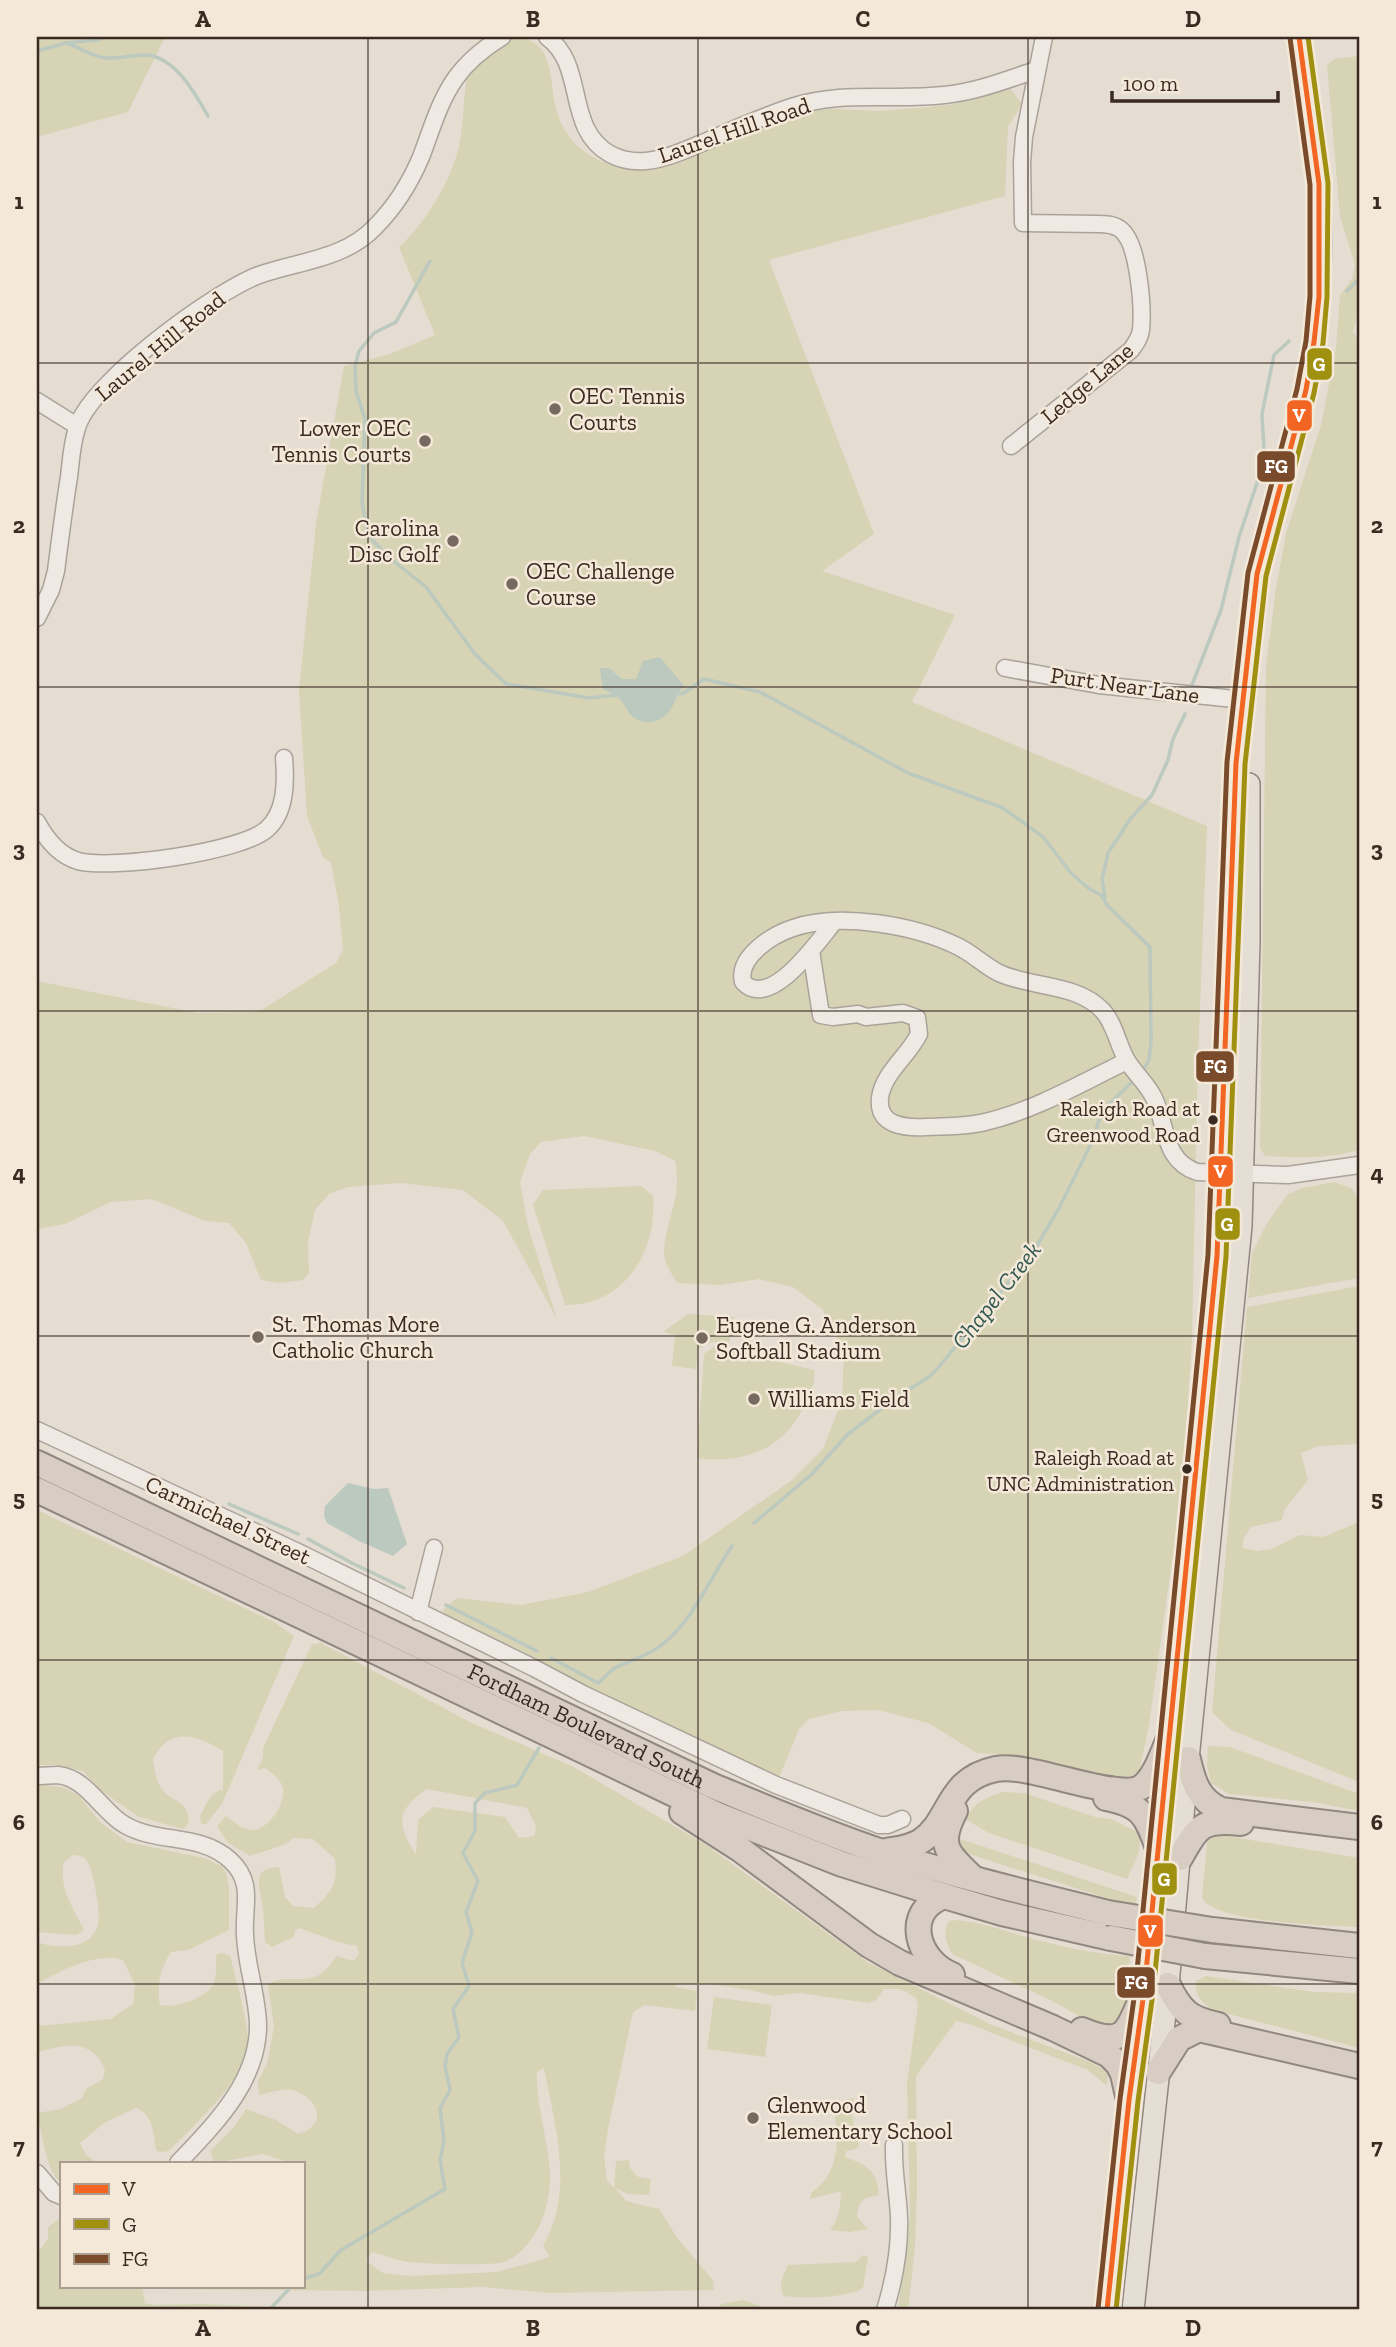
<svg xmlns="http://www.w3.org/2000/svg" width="1396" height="2347" viewBox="0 0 1396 2347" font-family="'Zilla Slab',serif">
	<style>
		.green { fill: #d7d3b5; fill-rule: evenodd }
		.water { fill: #bcc9bf }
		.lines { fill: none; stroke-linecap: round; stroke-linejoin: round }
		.stream { stroke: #bcc9bf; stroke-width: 3.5 }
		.minor-casing { stroke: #aba29a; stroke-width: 19 }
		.major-casing { stroke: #908881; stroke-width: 24 }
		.highway-casing { stroke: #908881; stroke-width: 28 }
		.minor { stroke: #eee9e3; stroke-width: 16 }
		.major { stroke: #e5ded5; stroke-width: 21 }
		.highway { stroke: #d8cdc2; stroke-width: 24 }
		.highway-bridge-casing { stroke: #908881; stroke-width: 28; stroke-linecap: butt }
		.highway-bridge { stroke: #d8cdc2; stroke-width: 24 }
		.bus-1-casing { stroke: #f4e9d9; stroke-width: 10 }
		.bus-2-casing { stroke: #f4e9d9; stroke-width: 10 }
		.bus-3-casing { stroke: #f4e9d9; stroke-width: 10 }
		.bus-1 { stroke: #f26522; stroke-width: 5 }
		.bus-2 { stroke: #a09010; stroke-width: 5 }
		.bus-3 { stroke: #7a4b2a; stroke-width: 5 }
		.grid { fill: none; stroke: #3a2a22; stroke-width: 2; stroke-opacity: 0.55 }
		.poi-dot { fill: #766960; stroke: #f4e9d9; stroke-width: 2.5 }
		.bus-dot { fill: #3a2a22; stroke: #f4e9d9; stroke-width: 2.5 }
		.labels { text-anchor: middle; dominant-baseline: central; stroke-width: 5; stroke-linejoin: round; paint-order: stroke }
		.bus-label { font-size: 21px; fill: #3a2a22; stroke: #f4e9d9; text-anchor: end }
		.street-label { font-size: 23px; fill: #3a2a22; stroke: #f4e9d9 }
		.poi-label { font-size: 23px; fill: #3a2a22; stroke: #f4e9d9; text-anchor: start }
		.water-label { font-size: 24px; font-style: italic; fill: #325951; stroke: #f4e9d9 }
		.line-badge { stroke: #f4e9d9; stroke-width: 2.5 }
		.badge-label { font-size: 19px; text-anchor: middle; font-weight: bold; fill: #fff }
		.neatline { fill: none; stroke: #3a2a22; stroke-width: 2.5 }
		.grid-label { font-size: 23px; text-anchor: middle; font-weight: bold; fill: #3a2a22 }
	</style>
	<rect width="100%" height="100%" fill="#e5ddd2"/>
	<g class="green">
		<polygon points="37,37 165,37 128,112 37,137"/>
		<path d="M510,37C553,37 549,72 555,104C562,140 591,165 628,167L787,110L834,109L879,111L930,107L954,104L1011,89L1022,104L1008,127L1005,196L769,260L874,534L822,571L955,615L912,702L1207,826L1198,1060L1192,1340L1182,1491L1149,1725L1140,1768L1132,1778L1125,1780L1024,1756L977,1753L928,1723L878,1710L842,1711L809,1719L799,1729L776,1785L437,1621L444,1609L457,1598L521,1605L588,1592L683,1556L792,1480L823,1449L842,1400L844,1350L822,1309L793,1287L759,1279L720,1285L677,1283C672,1274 664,1263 664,1253C665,1220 683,1197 675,1161L655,1151L584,1136L541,1142L530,1154L520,1182L528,1226L557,1319L503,1221L463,1190L401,1183L348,1187L329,1194L315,1210L308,1242L309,1273L303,1280L279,1283L261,1280L246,1243L229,1223L205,1221L152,1199L111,1202L65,1224L37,1229V981L198,1013L258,1012L336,963L343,949L339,906L331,863L323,857L307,816L299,690L316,524L344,366L390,354L435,335L399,247C425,224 452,179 459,146C465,119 462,91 470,65Z"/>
		<path d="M1359,56V309L1353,332L1359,340V1150C1329,1159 1296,1158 1265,1156L1260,1148L1266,665L1276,588L1286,533L1321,425L1336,348L1340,295L1352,279L1355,264L1340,217L1327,65L1334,59Z"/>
		<polygon points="1335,1182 1353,1189 1359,1203 1359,1278 1248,1298 1252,1253 1267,1223 1288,1194 1302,1188"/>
		<path d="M641,1186L653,1196C658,1251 624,1306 565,1305L533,1205L543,1190Z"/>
		<polygon points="1359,1286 1359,1444 1318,1446 1301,1453 1308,1480 1285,1509 1282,1520 1251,1527 1244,1538 1242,1548 1257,1551 1271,1549 1300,1535 1323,1537 1359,1522 1359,1782 1231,1730 1212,1712 1247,1307"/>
		<polygon points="688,1314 734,1317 729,1344 712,1342 698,1349 696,1369 672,1366 675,1335 663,1332"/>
		<path d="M715,1346L814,1370C816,1381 811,1392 806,1402C786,1448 745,1465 697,1458L704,1354Z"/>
		<path d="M37,1510L274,1622L294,1636L222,1804L206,1824H201L200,1816C207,1805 208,1792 223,1790V1751C197,1735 170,1726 153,1759C154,1768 156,1780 161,1788C171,1803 189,1799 189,1823L183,1829L139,1817L100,1790L83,1771L54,1765H37Z"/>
		<path d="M321,1643L472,1723L572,1766L703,1843L869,1963L990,2024L1090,2062L1108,2071L1107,2086L1088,2070L969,2024L956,2021L916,2076L917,2188L915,2247L908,2310H898L910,2217L907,2083L918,2005L916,1998L901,1989H884L876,2000L868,2003L800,1993L773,1996L751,1990L710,1984H678L675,1987L697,1991L695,2011L645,2005L633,2012L608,2129L604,2157L607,2180L614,2188L616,2161L629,2160L630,2168L638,2177L651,2179L649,2195L628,2194L615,2188L626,2201L659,2209L678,2239L713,2280L714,2290L550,2293L483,2287L364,2291L169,2289L160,2286H303V2163H291L263,2154L215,2163L210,2151L235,2126L246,2109L276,2120L298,2134C322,2128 323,2106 303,2095C300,2093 295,2090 293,2090C283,2088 269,2093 259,2095L258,2081L267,2064L274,2026L268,1985C281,1973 307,1985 322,1973C328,1969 332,1961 337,1956L353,1961L359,1954L357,1946L341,1943L299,1928L295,1930L294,1937L272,1947L265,1942C264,1929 264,1915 262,1903C259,1884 252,1868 279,1867L285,1897L293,1906L314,1908C332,1891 338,1885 335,1859L313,1839L294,1838L286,1844L250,1856L228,1843L217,1826L226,1816C233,1821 241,1829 250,1830C268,1831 285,1805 283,1789C282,1780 272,1773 265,1768L257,1770L263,1757V1748L312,1644ZM427,1789L527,1808L536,1826L534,1836L519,1838L505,1817L433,1807L418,1820L416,1855C397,1824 395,1811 427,1789ZM544,2068C555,2126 575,2191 543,2246L550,2257L497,2272L409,2276L383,2273L366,2261L372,2252C384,2255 396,2260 408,2262C423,2264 493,2266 504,2262C536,2250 552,2205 550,2172C548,2138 536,2108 537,2072Z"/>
		<polygon points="1208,1746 1230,1747 1359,1794 1359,1811 1313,1802 1229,1794 1211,1783 1207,1766"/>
		<path d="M45,1785L65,1788L78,1795L100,1822L127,1842L204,1858L222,1866L226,1873L229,1886V1930L188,1950L171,1952C161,1967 156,1987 160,2005C175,2009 207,1998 214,1983C217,1975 216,1962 216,1955L221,1953L230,1955C236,1982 246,2012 248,2039C251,2076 193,2126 169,2151L160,2152L156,2150C153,2133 154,2115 136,2108L104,2123L80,2143L86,2155L97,2163H61V2182C46,2173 42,2131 37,2113L61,2109L82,2098L86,2089L103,2079L105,2069C90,2037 65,2045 37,2052V2026L111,2019L133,2004L135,1985L123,1960C96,1952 60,1970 37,1985V1942C54,1948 86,1951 96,1930C101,1921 98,1902 96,1892C94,1882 92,1869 87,1861C84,1855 78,1856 73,1855L64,1862C58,1887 73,1908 84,1930L76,1935L37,1932V1787Z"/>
		<path d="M1002,1792L1024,1793L1095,1817L1111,1819L1137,1832L1140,1841L1138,1855L1127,1879L989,1833L965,1819C974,1803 985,1798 1002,1792Z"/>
		<path d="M1221,1835L1359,1858V1927C1328,1925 1218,1924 1202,1898L1207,1843L1212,1838Z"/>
		<polygon points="957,1838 1137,1897 1135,1907 969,1854 961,1847"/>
		<path d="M955,1920C981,1922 998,1929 1023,1936C1057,1946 1095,1954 1130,1956L1125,2014L1117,2024L1110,2026L1090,2022L1052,2001L952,1954C946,1942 942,1932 949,1921Z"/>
		<path d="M1206,1976L1314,1992L1359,1993V2048L1213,2010C1202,2003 1194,1995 1196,1981Z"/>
		<polygon points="714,1997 772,2005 765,2057 707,2049"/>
		<path d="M854,2098L855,2108L852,2116L859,2146L853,2150L846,2151L845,2157C866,2165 878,2170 879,2195C863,2198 859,2200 857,2217L868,2229L850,2232L830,2230C840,2218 840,2207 841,2191L810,2199L812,2192C838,2175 840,2141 834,2114L842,2101Z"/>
		<polygon points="59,2219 61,2221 61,2286 142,2286 145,2303 154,2305 202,2304 301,2308 303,2310 37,2310 37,2254 48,2239 48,2227"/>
		<path d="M863,2255L868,2257L863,2288C849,2298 801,2299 784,2296C777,2286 784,2274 788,2265L856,2262Z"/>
		<polygon points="744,2300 770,2310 771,2310 718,2310 721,2304"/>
	</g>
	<g class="water">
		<path d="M660,657L684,686C675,694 676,705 667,714C658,724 641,725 631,715C626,710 624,702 618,697C614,694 607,692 603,689L600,668H609L622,679H636L643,661Z"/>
		<polygon points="348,1483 374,1489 388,1488 407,1544 393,1556 359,1541 327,1523 324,1515 325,1506"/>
	</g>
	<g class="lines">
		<g class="stream">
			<path d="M66,43C79,47 93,57 106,58C118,59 131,55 144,55C174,55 195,93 208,116"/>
			<polyline points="37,51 66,43 98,40 103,37"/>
			<polyline points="430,261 396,322 374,333 359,351 355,366 356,391 365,419 362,502 368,535 387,556 426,587 475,654 506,684 589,698 617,695"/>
			<polyline points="1347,291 1359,279"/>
			<polyline points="1192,685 1221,610 1239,537 1259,477 1264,449 1262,414 1274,355 1289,341"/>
			<polyline points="673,692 682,694 704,679 760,692 908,773 1003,808 1043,837 1071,873 1088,888 1101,895 1108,906"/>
			<polyline points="1105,897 1102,879 1108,853 1131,818 1152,795 1168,760 1173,739 1185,714"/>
			<polyline points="1107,905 1150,947 1151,1041 1149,1060 1142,1072"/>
			<polyline points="229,1504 298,1534"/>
			<polyline points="754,1523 812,1474 847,1435 895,1398 929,1377 937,1369 1032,1254 1058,1210 1092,1142 1102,1111 1136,1078"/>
			<polyline points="308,1539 352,1563 404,1588"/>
			<polyline points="446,1605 537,1651"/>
			<path d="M551,1658L598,1683C604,1678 609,1672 615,1668C631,1660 648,1656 663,1644C694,1619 710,1578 732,1546"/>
			<polyline points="303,2279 319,2274 341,2250 445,2189 440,2160 444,2141 440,2108 450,2090 445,2066 447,2054 459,2037 453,2009 469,1986 462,1963 472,1933 466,1912 478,1881 463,1853 475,1831 475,1803 485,1793 517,1785 539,1748"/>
			<polyline points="269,2310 292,2286"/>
		</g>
		<defs>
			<g id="minor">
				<path d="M547,37C587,66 564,128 610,154C621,160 634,162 646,161C667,159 687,149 707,141C734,129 762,117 791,107C843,90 891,101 944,95C976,92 1006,80 1036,70"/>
				<polyline points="37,401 77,426"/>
				<path d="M1011,446L1131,350C1136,343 1140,338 1141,330C1143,308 1139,242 1120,229C1113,224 1105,224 1098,224L1023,223L1022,162L1024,137L1044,37"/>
				<path d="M37,618L51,590L56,571C60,540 64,508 69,477C71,460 72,441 78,425C94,380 214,292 259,275C299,261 345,259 375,227C395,207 410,183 421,157C431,131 439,102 455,79C467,62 484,48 502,37"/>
				<polyline points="1005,668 1099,685 1244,700"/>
				<path d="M37,822C46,839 58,855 78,861C111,870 242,852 267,829C286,812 286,782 284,758"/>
				<path d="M834,922C819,940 770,1012 743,982C737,957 772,935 793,928C840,912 915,925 959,947C973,954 985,966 999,973C1032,988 1077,983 1103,1011C1114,1023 1118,1044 1126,1059C1134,1073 1147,1083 1154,1098C1167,1125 1163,1161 1197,1172L1288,1175L1359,1165"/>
				<path d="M811,951L821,1015L833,1017L858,1014L866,1017L903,1013L917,1018L919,1034C909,1055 883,1073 880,1098C877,1126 905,1128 926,1127C945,1126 966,1127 985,1122C1036,1110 1081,1083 1127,1061"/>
				<polyline points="37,1430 298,1552 534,1668 583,1694 776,1785 879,1825 888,1825 902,1819"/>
				<polyline points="418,1612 434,1548"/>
				<path d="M37,1776C44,1776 51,1775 58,1775C87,1778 102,1812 125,1825C158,1844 201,1833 230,1860C255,1883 243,1906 245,1935C246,1964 257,1994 258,2024C259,2081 214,2125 178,2163"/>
				<polyline points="37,2173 54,2193 61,2196"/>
				<path d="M885,2310C894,2281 900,2248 899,2217C898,2193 893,2170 894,2145"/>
			</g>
			<g id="major">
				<path d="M1107,2310L1129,2100L1144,1992L1217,1256L1236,763C1247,700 1246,637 1257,574C1271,503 1299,435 1311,364C1321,305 1322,243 1319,184C1316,135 1306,85 1299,37"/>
				<polyline points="1133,2310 1168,1985 1188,1759 1241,1226 1249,942 1249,784"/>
			</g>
			<g id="highway">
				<path id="s1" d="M37,1463L713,1786C769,1809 825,1833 882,1852C957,1876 1032,1894 1108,1913"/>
				<polyline points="37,1490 720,1816 842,1864 944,1896 1002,1913 1111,1938"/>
				<path d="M1188,1759C1193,1781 1198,1800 1221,1810L1359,1827"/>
				<path d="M1106,1798C1142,1805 1146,1815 1158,1848"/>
				<path d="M955,1811C937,1846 947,1853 973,1878"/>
				<polyline points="682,1812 741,1850 869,1945 900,1963 1053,2028 1109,2055 1118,2064 1123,2074 1129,2100"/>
				<path d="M886,1851C898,1849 910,1848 921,1841C952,1820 946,1779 996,1769C1030,1762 1121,1804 1143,1786C1156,1775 1162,1754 1169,1739"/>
				<path d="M1180,1858C1198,1826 1202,1819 1241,1823"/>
				<path d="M944,1896C902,1912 917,1961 952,1975"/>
				<polyline points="1212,1930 1359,1946"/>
				<polyline points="1205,1956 1359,1971"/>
				<path d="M1168,1985C1181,2012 1190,2019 1218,2025"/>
				<path d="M1082,2030C1127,2049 1128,2029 1144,1992"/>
				<polyline points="1158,2072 1179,2039 1199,2029 1359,2066"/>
			</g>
		</defs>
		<use href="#minor" class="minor-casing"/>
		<use href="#major" class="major-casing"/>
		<use href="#highway" class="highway-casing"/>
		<use href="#minor" class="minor"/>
		<use href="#major" class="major"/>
		<use href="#highway" class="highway"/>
		<defs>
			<g id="highway-bridge">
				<polyline points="1108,1913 1212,1930"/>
				<polyline points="1111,1938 1205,1956"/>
			</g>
		</defs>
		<use href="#highway-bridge" class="highway-bridge-casing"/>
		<use href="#highway-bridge" class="highway-bridge"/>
		<defs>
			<polyline id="bus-1" points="1107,2310 1129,2100 1144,1992 1217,1256 1236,763 1257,574 1306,390 1314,342 1319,297 1319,184 1299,37"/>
			<polyline id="bus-2" points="1116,2310 1138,2101 1153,1993 1226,1257 1245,764 1266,576 1314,393 1323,343 1327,297 1328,183 1308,37"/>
			<polyline id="bus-3" points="1098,2309 1120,2099 1135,1991 1208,1255 1227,762 1248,573 1297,389 1306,341 1310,296 1310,185 1290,38"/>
		</defs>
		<use href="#bus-1" class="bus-1-casing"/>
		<use href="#bus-2" class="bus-2-casing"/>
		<use href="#bus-3" class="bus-3-casing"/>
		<use href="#bus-1" class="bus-1"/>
		<use href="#bus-2" class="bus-2"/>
		<use href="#bus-3" class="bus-3"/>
	</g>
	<path class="grid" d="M368,37V2310M698,37V2310M1028,37V2310M37,363H1359M37,687H1359M37,1011H1359M37,1336H1359M37,1660H1359M37,1984H1359"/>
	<g class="poi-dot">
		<circle cx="555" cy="409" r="7"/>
		<circle cx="425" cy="441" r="7"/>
		<circle cx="453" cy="541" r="7"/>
		<circle cx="512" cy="584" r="7"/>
		<circle cx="258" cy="1337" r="7"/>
		<circle cx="702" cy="1338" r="7"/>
		<circle cx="754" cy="1399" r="7"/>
		<circle cx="753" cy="2118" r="7"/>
	</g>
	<g class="bus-dot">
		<circle cx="1213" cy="1120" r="6"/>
		<circle cx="1187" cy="1469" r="6"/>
	</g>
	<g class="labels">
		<g class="bus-label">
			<text x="1200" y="1108">Raleigh Road at<tspan x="1200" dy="26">Greenwood Road</tspan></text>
			<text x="1174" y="1457">Raleigh Road at<tspan x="1174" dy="26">UNC Administration</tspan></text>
		</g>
		<g class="street-label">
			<text transform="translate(734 130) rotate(-19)">Laurel Hill Road</text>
			<text transform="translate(160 346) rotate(-39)">Laurel Hill Road</text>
			<text transform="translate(1087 383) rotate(-40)">Ledge Lane</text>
			<text transform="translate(1125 685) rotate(8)">Purt Near Lane</text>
			<text transform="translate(228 1520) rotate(25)">Carmichael Street</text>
			<text stroke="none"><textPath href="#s1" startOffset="609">Fordham Boulevard South</textPath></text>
		</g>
		<g class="poi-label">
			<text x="569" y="396">OEC Tennis<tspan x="569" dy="26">Courts</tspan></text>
			<text x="411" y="428" text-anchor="end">Lower OEC<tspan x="411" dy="26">Tennis Courts</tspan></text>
			<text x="439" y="528" text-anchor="end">Carolina<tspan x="439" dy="26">Disc Golf</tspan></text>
			<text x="526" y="571">OEC Challenge<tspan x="526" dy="26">Course</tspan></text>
			<text x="272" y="1324">St. Thomas More<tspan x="272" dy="26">Catholic Church</tspan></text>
			<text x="716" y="1325">Eugene G. Anderson<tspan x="716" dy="26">Softball Stadium</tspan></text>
			<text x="768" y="1399">Williams Field</text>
			<text x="767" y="2105">Glenwood<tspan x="767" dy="26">Elementary School</tspan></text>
		</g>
		<g class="water-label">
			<text transform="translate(996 1295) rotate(-52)">Chapel Creek</text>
		</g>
	</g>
	<g class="line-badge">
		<rect x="1306" y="347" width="27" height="34" rx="7" fill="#a09010"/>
		<rect x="1286" y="399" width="27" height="33" rx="7" fill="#f26522"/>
		<rect x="1256" y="450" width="40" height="33" rx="7" fill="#7a4b2a"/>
		<rect x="1195" y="1050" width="40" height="33" rx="7" fill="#7a4b2a"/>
		<rect x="1207" y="1155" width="27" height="33" rx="7" fill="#f26522"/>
		<rect x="1214" y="1207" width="27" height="34" rx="7" fill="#a09010"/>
		<rect x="1151" y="1862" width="27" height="34" rx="7" fill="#a09010"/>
		<rect x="1137" y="1914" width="27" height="34" rx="7" fill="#f26522"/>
		<rect x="1116" y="1966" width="40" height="33" rx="7" fill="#7a4b2a"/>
	</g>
	<g class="badge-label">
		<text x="1319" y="371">G</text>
		<text x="1299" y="422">V</text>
		<text x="1276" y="473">FG</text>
		<text x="1215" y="1073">FG</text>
		<text x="1220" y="1178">V</text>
		<text x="1227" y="1231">G</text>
		<text x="1164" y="1886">G</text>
		<text x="1150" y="1938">V</text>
		<text x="1136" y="1989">FG</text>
	</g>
	<rect width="1396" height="2347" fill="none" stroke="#f4e9d9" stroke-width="77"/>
	<rect x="60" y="2162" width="245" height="126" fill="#f4e9d9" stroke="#aa9d90" stroke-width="2"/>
	<rect x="74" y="2184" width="35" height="10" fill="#f26522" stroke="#aa9d90" stroke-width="2"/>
	<text x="122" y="2196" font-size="21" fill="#3a2a22">V</text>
	<rect x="74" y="2219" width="35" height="10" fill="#a09010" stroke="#aa9d90" stroke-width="2"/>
	<text x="122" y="2232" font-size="21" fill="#3a2a22">G</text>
	<rect x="74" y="2254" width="35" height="10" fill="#7a4b2a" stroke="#aa9d90" stroke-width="2"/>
	<text x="122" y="2266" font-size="21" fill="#3a2a22">FG</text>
	<path d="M1112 91v10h166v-10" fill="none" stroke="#3a2a22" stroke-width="3.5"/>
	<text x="1123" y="91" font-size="21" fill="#3a2a22" stroke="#f4e9d9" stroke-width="5" paint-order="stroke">100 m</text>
	<rect x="38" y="38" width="1320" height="2270" class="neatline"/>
	<g class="grid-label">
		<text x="203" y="27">A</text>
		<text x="533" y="27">B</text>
		<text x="863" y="27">C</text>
		<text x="1193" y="27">D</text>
		<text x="19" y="209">1</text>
		<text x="1377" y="209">1</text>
		<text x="19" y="533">2</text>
		<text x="1377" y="533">2</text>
		<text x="19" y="857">3</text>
		<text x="1377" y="857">3</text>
		<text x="19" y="1181">4</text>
		<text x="1377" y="1181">4</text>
		<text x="19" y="1506">5</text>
		<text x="1377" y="1506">5</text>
		<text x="19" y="1830">6</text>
		<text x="1377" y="1830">6</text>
		<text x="19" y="2154">7</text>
		<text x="1377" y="2154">7</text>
		<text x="203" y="2336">A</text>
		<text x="533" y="2336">B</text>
		<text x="863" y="2336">C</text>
		<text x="1193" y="2336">D</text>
	</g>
</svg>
